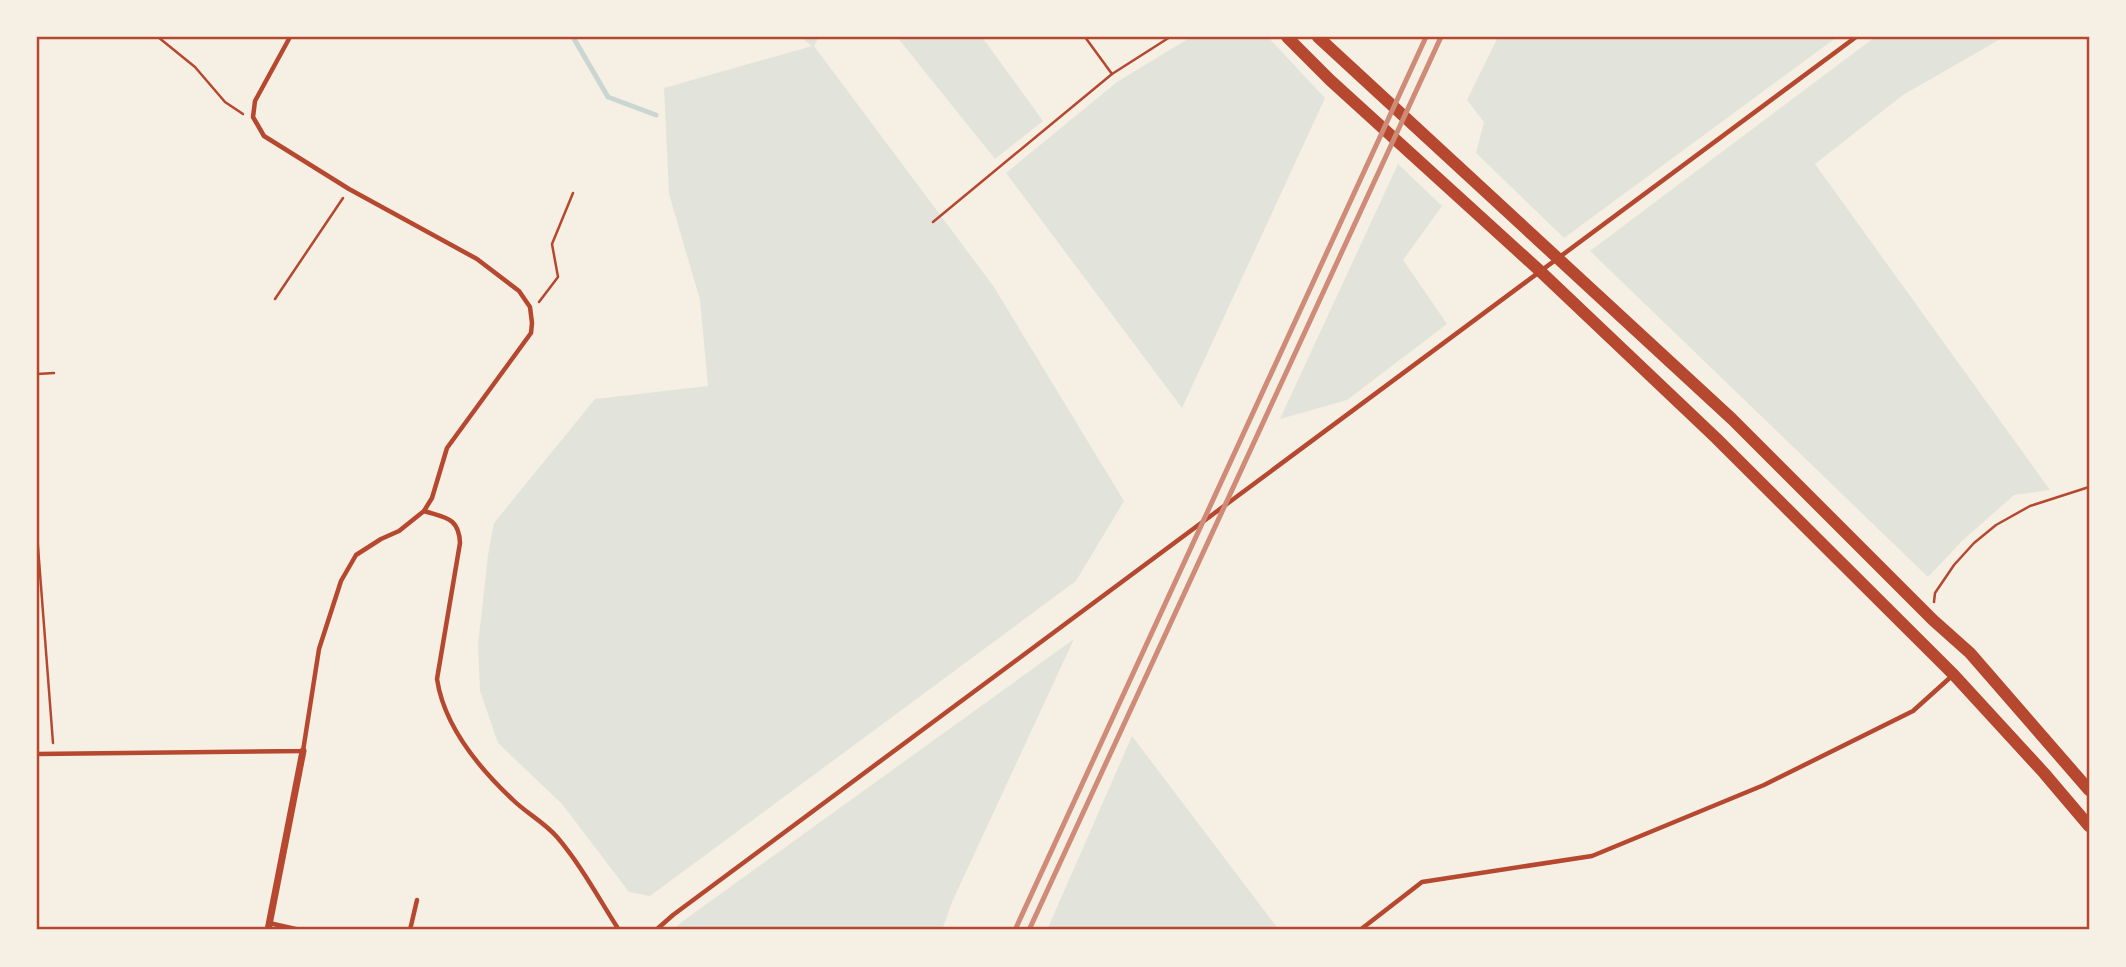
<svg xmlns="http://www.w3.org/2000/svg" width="2126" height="967" viewBox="0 0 2126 967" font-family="Rubik,sans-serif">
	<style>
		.green { fill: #e2e4dc }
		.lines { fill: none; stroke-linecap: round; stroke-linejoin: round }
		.stream { stroke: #c9d6d2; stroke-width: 5 }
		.path { stroke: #b5482f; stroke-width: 2.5 }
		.service { stroke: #b5482f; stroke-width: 4.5 }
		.minor { stroke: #b5482f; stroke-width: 7 }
		.tertiary { stroke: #b5482f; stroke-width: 12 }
		.rail { stroke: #cf8b77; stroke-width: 5 }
		.neatline { fill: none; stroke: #b5482f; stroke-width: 2.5 }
	</style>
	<rect width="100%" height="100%" fill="#f6efe4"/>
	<g class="green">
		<polygon points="800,37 819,37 814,46 994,287 1124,501 1076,581 650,896 629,892 562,804 498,743 480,691 478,645 488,555 494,523 595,399 708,386 700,300 669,194 664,88 812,46"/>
		<polygon points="897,37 982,37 1043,121 995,159"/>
		<polygon points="1191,37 1268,37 1325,98 1182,408 1006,173 1117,82"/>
		<polygon points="1498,37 1837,37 1564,238 1476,153 1484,122 1467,100"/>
		<polygon points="1875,37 2004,37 1903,95 1815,164 2050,490 2014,495 1962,541 1928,577 1590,251"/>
		<polygon points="1398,164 1442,206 1403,260 1447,324 1347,400 1280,419"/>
		<polygon points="1074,639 952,902 942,930 673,930 683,921"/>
		<polygon points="1132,736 1279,930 1047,930"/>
	</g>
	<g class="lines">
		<polyline class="stream" points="573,37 608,97 656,115"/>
		<g class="path">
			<polyline points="158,37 195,67 225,102 243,114"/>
			<polyline points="1085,37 1112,74"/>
			<polyline points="933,222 1112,74 1170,37"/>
			<polyline points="275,299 343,198"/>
			<polyline points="539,302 558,277 552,244 573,193"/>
			<polyline points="37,374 54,373"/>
			<polyline points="37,534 53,743"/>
			<polyline points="1934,602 1935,593 1954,565 1974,543 1996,525 2030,506 2089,487"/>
		</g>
		<g class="service">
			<path d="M424,511C445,518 459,517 460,543L437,679C444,726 478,767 512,799C526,813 544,822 557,837C581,865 599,899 619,930"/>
			<polyline points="37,754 303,751 319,649 341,581 356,555 381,539 399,531 424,511 432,498 447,448 531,333 532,323 530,307 519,291 477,259 349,189 264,136 253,117 255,101 290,37"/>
			<polyline points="269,923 300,930"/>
			<polyline points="410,930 417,900"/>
			<polyline points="656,930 673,915 1856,37"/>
			<polyline points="1360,930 1422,882 1592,856 1764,785 1913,711 1953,675"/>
		</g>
		<polyline class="minor" points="268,930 303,751"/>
		<g class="tertiary">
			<polyline points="1287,37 1330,80 1540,271 1716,438 1954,675 2044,773 2089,826"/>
			<polyline points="1318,37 1732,419 1933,620 1970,653 2089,790"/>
		</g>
		<g class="rail">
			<polyline points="1015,930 1426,37"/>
			<polyline points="1029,930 1441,37"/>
		</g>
	</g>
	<rect width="2126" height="967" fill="none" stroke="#f6efe4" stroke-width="77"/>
	<rect x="38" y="38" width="2050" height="890" class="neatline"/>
</svg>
